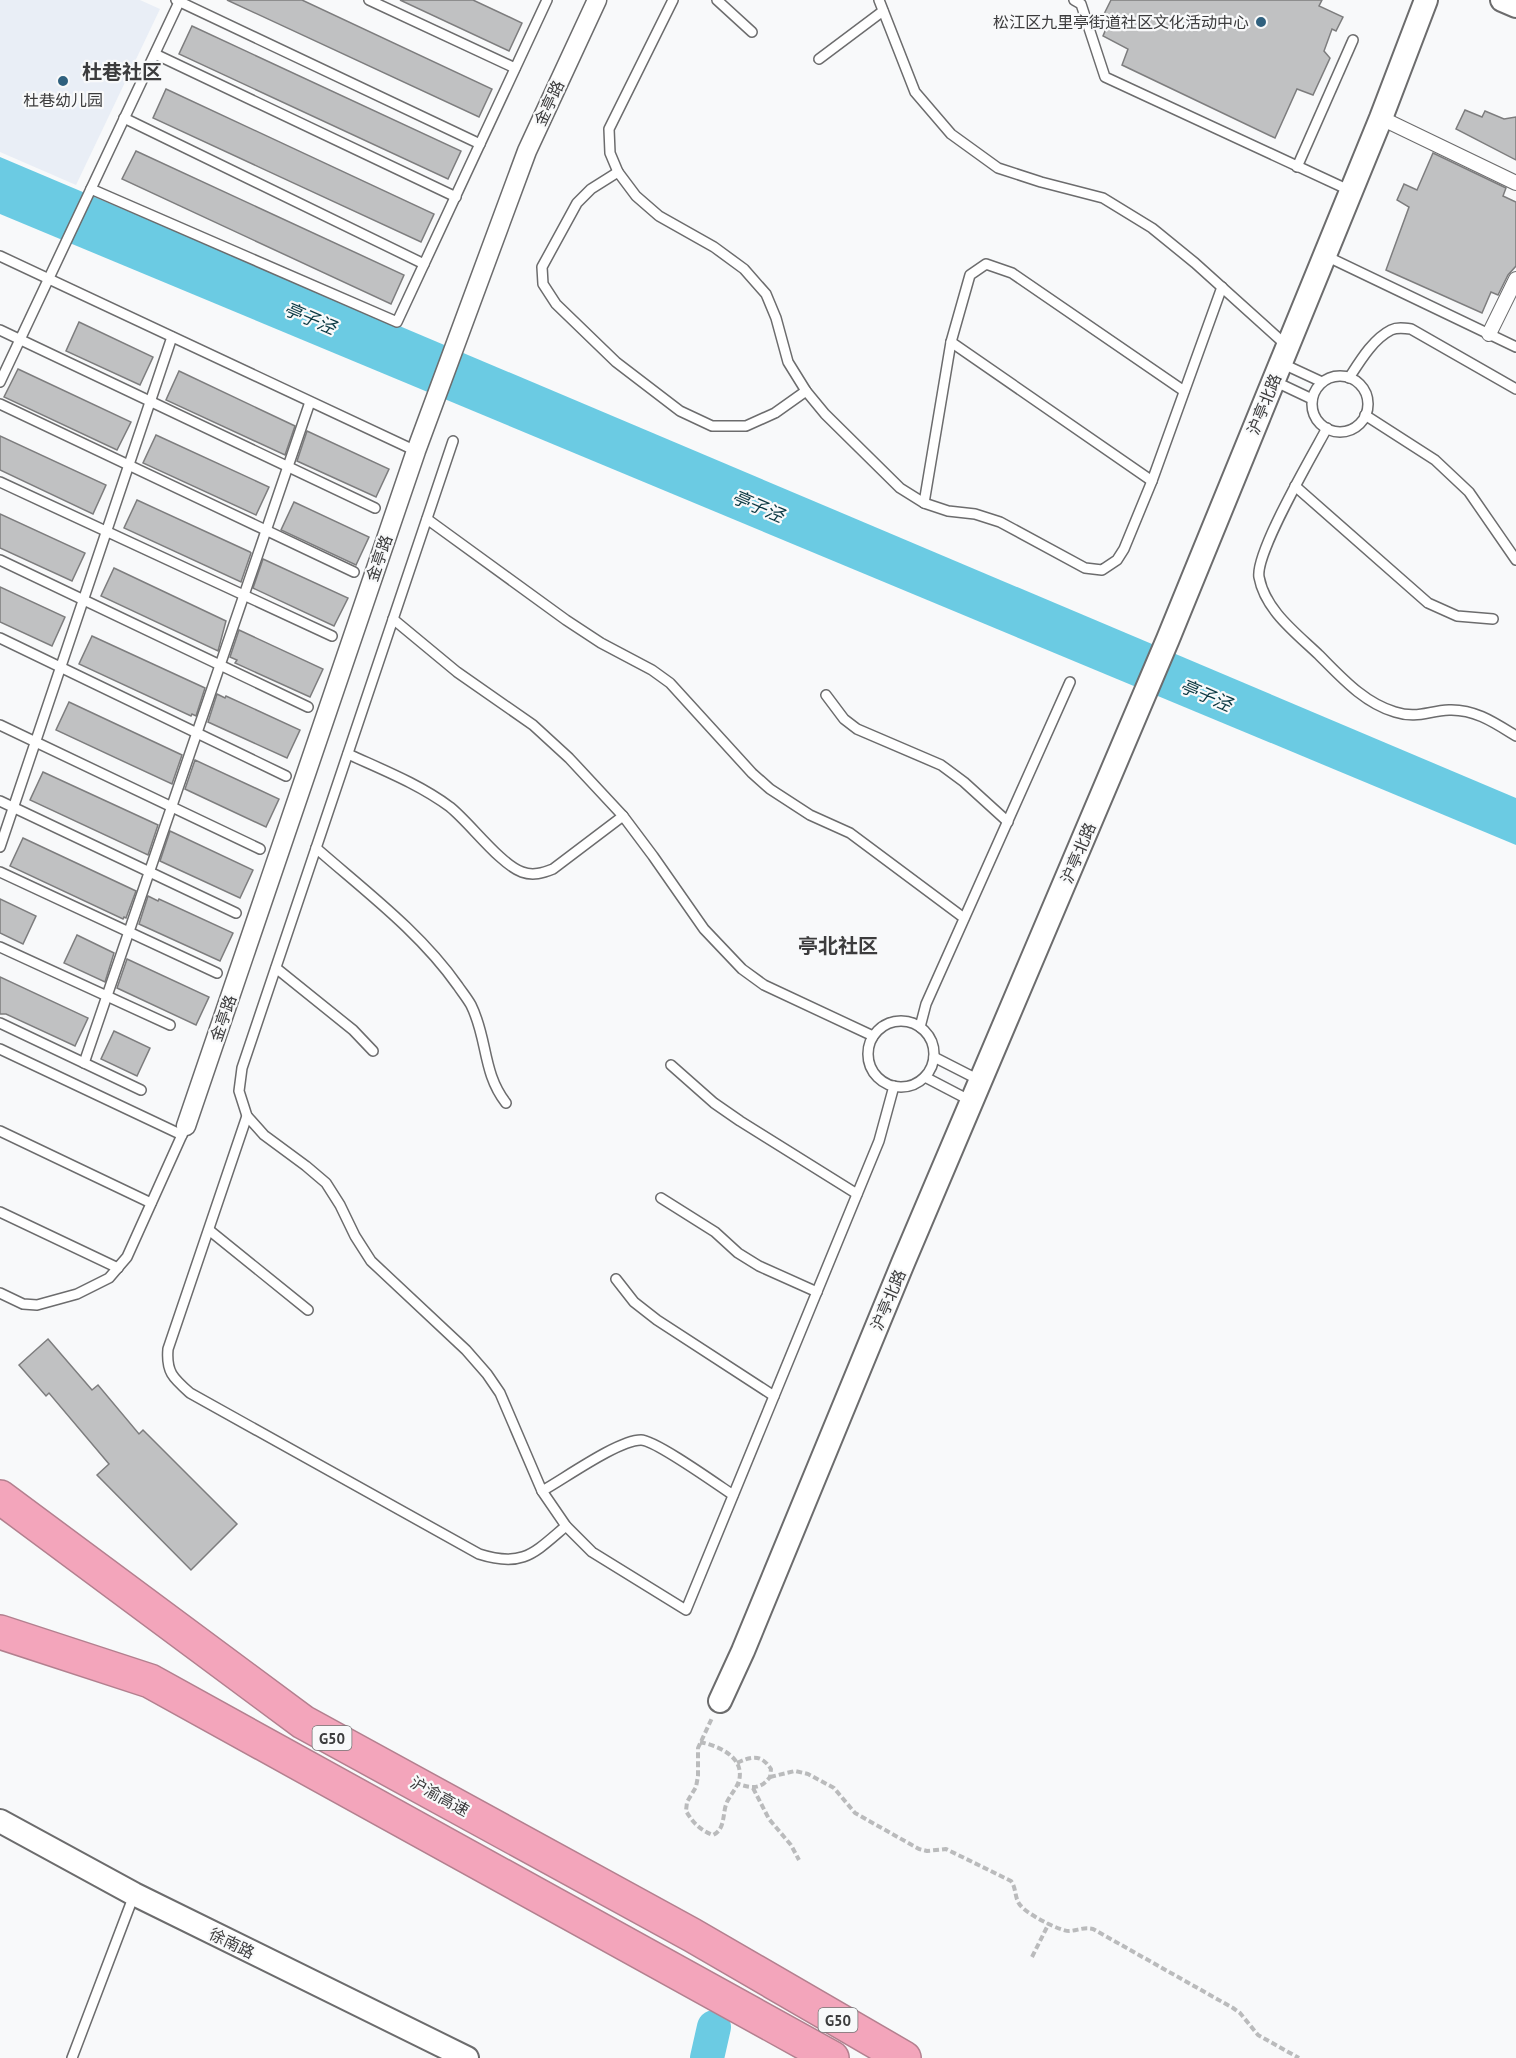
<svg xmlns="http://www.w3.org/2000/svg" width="1516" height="2058" viewBox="0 0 1516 2058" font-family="'PT Sans','Noto Sans SC',sans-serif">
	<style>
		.built { fill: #e9eef6 }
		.water { fill: #6bcbe3 }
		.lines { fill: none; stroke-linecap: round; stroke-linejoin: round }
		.river { stroke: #6bcbe3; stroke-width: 34 }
		.building { fill: #c0c1c2; stroke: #7d7d7e; stroke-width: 1.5 }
		.service-casing { stroke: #6c6c6d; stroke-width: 12 }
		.pedestrian-casing { stroke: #6c6c6d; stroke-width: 16 }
		.minor-casing { stroke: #6c6c6d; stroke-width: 21 }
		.tertiary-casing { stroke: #6c6c6d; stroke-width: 26 }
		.motorway-casing { stroke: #b3808f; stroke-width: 36 }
		.path { stroke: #babbbc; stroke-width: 4; stroke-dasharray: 6 3; stroke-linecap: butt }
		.service { stroke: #fff; stroke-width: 9 }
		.pedestrian { stroke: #fff; stroke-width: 14 }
		.minor { stroke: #fff; stroke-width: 18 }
		.tertiary { stroke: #fff; stroke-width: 22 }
		.motorway { stroke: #f3a5bb; stroke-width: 33 }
		.poi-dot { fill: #2f607e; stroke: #f8f9fa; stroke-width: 2 }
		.labels { text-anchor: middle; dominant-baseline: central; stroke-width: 4.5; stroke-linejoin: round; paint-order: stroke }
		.shield { fill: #f8f9fa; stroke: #747576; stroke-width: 1.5 }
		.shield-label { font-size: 15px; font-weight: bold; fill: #3c3c3d }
		.poi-label { font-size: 16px; fill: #3c3c3d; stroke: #f8f9fa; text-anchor: end }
		.street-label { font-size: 16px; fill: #3c3c3d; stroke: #f8f9fa }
		.water-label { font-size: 18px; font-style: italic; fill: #0a3842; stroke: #f8f9fa }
		.quarter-label { font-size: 20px; font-weight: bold; fill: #3c3c3d; stroke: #f8f9fa }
	</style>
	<rect width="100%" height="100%" fill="#f8f9fa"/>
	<polygon class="built" points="0,0 140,0 160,9 76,185 0,152"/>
	<polygon class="water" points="0,157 1516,798 1516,845 0,214"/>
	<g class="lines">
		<polyline class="river" points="707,2058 714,2027"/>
	</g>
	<g class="building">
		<polygon points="227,0 302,0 492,89 479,117"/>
		<polygon points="400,0 473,0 522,23 509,51"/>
		<polygon points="1111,0 1322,0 1319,6 1343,17 1336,31 1332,29 1324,51 1330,58 1313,95 1297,89 1275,138 1122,65 1128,49 1103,36 1111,17 1104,14"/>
		<polygon points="192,26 461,151 448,179 179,54"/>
		<polygon points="166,89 434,214 421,242 153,118"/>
		<polygon points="1465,110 1482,117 1485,111 1504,119 1516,117 1516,160 1456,129"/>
		<polygon points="136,151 404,275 391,304 122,179"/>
		<polygon points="1433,153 1506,188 1503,196 1516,202 1516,266 1508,275 1498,295 1491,292 1482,313 1386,270 1409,207 1397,200 1404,184 1417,190"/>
		<polygon points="79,322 153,357 140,385 66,351"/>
		<polygon points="18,369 131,422 117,450 4,397"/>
		<polygon points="179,371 295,426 285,455 166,400"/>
		<polygon points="307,431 389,469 376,497 297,461"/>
		<polygon points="156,435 269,487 256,515 143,463"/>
		<polygon points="0,436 106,485 93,514 0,470"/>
		<polygon points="137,500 250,552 251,553 241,582 124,528"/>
		<polygon points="294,502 369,537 356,565 281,530"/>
		<polygon points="0,514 85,553 72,581 0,548"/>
		<polygon points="263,559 348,598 334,626 253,588"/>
		<polygon points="114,568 226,621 218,651 101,596"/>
		<polygon points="0,587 65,617 52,646 0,622"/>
		<polygon points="239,630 323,669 310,697 235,663 237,660 230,657"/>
		<polygon points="92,636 205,688 196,716 192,714 191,716 79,664"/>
		<polygon points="217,694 225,698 226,696 300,730 287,758 208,722"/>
		<polygon points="69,702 182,755 172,784 56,730"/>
		<polygon points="195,760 279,799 266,827 185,789"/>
		<polygon points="43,772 158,825 148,855 30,800"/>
		<polygon points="170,831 253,870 240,898 160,861"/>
		<polygon points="23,838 136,891 126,918 124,917 123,919 10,866"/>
		<polygon points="148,896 158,901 159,899 233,933 220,961 139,924"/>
		<polygon points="0,899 36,916 23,944 0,933"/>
		<polygon points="77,935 114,953 105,982 64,963"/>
		<polygon points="127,959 209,997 196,1025 117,988"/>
		<polygon points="0,977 88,1018 75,1046 6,1014 0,1014"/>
		<polygon points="114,1031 150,1048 137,1076 101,1059"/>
		<polygon points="48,1339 92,1390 98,1385 139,1434 143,1430 237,1524 191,1570 97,1475 109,1464 49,1393 46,1396 19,1365"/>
	</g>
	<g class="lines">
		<defs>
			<g id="service">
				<polyline points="176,0 480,144"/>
				<polyline points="369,0 515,68"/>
				<polyline points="673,0 609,129 610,153 618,172 636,196 659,216 714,247 744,269 766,294 776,318 788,362 806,391 825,414 900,488 924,503 948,511 975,514 1000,522 1085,568 1102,570 1117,560 1124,549 1152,481 1222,287"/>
				<polyline points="717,0 752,32"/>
				<polyline points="879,0 915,92 951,134 998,168 1041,182 1103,198 1152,228 1195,263 1286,345"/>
				<polyline points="1074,0 1081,4 1105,77 1351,191"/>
				<polyline points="155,54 456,197"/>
				<polyline points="819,59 883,11"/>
				<polyline points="124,118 424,264"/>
				<polyline points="1297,167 1353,40"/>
				<polyline points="618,172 591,189 577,203 542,267 543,284 556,304 616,362 680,411 712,426 746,426 775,413 806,391"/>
				<polyline points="91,189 397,322 547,0"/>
				<polyline points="0,256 416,451"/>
				<polyline points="1326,256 1516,347"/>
				<polyline points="0,330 375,508"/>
				<polyline points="951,342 1152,481"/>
				<polyline points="1281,363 1322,382"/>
				<circle cx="1340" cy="404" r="28"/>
				<path d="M1349,378C1360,361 1373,339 1391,330C1397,327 1404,328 1411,329L1516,389"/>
				<polyline points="1274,381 1312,399"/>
				<polyline points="0,382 180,0"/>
				<polyline points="0,404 354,572"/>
				<polyline points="1365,415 1435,460 1469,492 1516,560"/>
				<path d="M1327,428C1313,454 1255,553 1259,577C1265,610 1296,633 1319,655C1341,677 1364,703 1395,712C1417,719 1428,711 1449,710C1475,709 1495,723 1516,736"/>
				<polyline points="453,441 242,1068 239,1091 247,1116 264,1135 306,1166 326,1183 340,1205 355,1236 371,1261 466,1350 487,1374 500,1393 542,1491 566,1526 592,1552 686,1610 879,1141 894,1086"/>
				<polyline points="0,482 332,636"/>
				<polyline points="1295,486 1428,603 1457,616 1493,619"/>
				<polyline points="924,503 951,342 970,275 986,264 1012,273 1184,391"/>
				<polyline points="427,519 566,620 601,643 652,670 670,683 752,773 770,789 810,815 850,833 964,918"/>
				<polyline points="0,560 308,707"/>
				<polyline points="393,619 457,672 533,725 569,758 623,816 653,856 704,929 742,969 764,985 873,1036"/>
				<polyline points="0,638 286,776"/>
				<polyline points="826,695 844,719 857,729 941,765 964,782 1008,822"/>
				<polyline points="0,725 260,849"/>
				<path d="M348,754C383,770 419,784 450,807C470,823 500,864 522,872C533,876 543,873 553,869L623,816"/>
				<polyline points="0,801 236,913"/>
				<polyline points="0,847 172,337"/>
				<path d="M316,848C365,891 420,932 458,986C462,992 467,998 471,1005C488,1039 482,1072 506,1103"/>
				<polyline points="0,872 217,973"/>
				<polyline points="0,947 170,1025"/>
				<polyline points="276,968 353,1030 373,1051"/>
				<circle cx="901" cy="1054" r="33"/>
				<polyline points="0,1023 141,1090"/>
				<polyline points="920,1027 926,1004 1070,682"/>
				<polyline points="0,1049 182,1135"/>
				<polyline points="934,1057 981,1081"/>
				<polyline points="84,1063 310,402"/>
				<polyline points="671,1065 714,1103 740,1121 857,1194"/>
				<polyline points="925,1077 971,1101"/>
				<path d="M247,1116L168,1349C166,1372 173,1378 190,1393L479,1554C523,1568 534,1553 566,1526"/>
				<polyline points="0,1131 151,1203"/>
				<polyline points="661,1198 715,1232 738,1253 759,1266 817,1292"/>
				<polyline points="0,1212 118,1268"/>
				<polyline points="209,1230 308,1310"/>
				<polyline points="616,1279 634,1302 657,1320 774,1396"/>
				<polyline points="0,1293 23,1304 37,1305 77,1294 109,1278 127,1257 186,1126"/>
				<path d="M542,1491C564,1479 618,1440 641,1440C655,1440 718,1485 733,1495"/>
				<polyline points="72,2058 134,1895"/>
			</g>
			<g id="pedestrian">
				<polyline points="1381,118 1516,183"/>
				<polyline points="1489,334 1516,279"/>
			</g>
			<polyline id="minor" points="186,1126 416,451 527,151 597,0"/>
			<g id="tertiary">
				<polyline points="1502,0 1516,6"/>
				<polyline points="720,1701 743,1651 903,1263 1168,639 1381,118 1426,0"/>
				<polyline points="0,1821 134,1894 467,2058"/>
			</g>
			<g id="motorway">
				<polyline points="0,1497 303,1722 692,1935 904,2058"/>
				<polyline points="0,1632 150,1681 832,2058"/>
			</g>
		</defs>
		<use href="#service" class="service-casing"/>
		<use href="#pedestrian" class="pedestrian-casing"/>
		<use href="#minor" class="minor-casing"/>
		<use href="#tertiary" class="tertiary-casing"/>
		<use href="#motorway" class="motorway-casing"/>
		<g class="path">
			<path d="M700,1742C719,1746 745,1757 739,1781C736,1789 731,1794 727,1802C722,1813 726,1829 713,1835C700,1830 693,1823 686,1811L687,1802L696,1787L698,1776V1748L712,1718"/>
			<path d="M737,1763C752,1756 761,1754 771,1769L770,1777C760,1790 752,1788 738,1784"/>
			<path d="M770,1777L795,1771L808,1774L834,1788L855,1813L919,1849L927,1851L946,1849L1011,1881C1017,1889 1014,1899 1021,1906C1027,1914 1061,1932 1070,1931C1079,1930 1084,1927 1093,1929L1233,2008L1240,2013L1258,2035L1299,2058"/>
			<polyline points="753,1788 769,1819 791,1845 799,1860"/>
			<polyline points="1032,1957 1049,1923"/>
		</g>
		<use href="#service" class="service"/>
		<use href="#pedestrian" class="pedestrian"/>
		<use href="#minor" class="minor"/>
		<use href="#tertiary" class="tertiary"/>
		<use href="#motorway" class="motorway"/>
	</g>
	<g class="poi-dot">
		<circle cx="1261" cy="22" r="6"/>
		<circle cx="63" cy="81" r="6"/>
	</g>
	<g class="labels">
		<g class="shield">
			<rect x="312.5" y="1726" width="39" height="24" rx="4.5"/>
			<rect x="818.5" y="2008" width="39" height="24" rx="4.5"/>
		</g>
		<g class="shield-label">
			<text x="332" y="1738">G50</text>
			<text x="838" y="2020">G50</text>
		</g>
		<g class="poi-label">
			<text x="1249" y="22">松江区九里亭街道社区文化活动中心</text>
			<text x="63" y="100" text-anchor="middle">杜巷幼儿园</text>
		</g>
		<g class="street-label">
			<text transform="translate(549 103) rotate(-65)">金亭路</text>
			<text transform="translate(1264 404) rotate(-68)">沪亭北路</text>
			<text transform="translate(379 558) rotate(-71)">金亭路</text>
			<text transform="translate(1078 853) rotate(-67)">沪亭北路</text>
			<text transform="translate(223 1018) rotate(-71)">金亭路</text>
			<text transform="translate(888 1300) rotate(-67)">沪亭北路</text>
			<text transform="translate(440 1796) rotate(29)">沪渝高速</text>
			<text transform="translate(232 1943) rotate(26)">徐南路</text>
		</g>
		<g class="water-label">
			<text transform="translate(310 318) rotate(23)">亭子泾</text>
			<text transform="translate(758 506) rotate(23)">亭子泾</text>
			<text transform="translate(1206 695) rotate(23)">亭子泾</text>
		</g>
		<g class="quarter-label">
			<text x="122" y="72">杜巷社区</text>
			<text x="838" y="946">亭北社区</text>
		</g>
	</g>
</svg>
